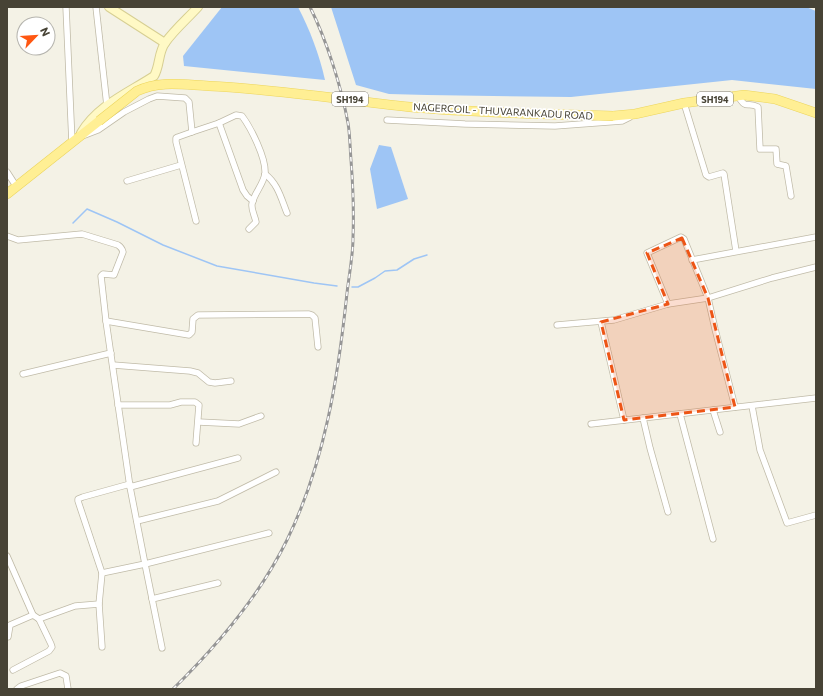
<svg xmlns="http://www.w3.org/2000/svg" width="823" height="696" viewBox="0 0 823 696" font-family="Commissioner,sans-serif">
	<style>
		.water { fill: #9ec5f5 }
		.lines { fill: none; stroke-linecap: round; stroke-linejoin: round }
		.stream { stroke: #9ec5f5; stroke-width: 1.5 }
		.street-casing { stroke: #c0bba8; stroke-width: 7 }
		.secondary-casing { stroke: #d7cf93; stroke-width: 10 }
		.primary-casing { stroke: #ecd55d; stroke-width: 10 }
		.street { stroke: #fff; stroke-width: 5.5 }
		.secondary { stroke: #fff9c5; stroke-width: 8 }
		.primary { stroke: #ffef94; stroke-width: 9 }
		.rail-casing { stroke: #969696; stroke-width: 3 }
		.rail { stroke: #fff; stroke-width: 1.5; stroke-dasharray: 4.5; stroke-linecap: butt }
		.primary-bridge-casing { stroke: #ecd55d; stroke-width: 10; stroke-linecap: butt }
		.primary-bridge { stroke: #ffef94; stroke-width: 9 }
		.marked { fill: #ed5516; fill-opacity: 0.2; stroke: #ed5516; stroke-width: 3; stroke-dasharray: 8 5; stroke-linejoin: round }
		.labels { text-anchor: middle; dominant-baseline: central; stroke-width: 3.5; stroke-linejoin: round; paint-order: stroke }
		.shield { fill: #fff; stroke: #7e7b72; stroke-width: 1 }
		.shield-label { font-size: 9px; font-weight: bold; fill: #474335 }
		.street-label { font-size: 10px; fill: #474335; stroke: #fff }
	</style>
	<rect width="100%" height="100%" fill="#f4f2e6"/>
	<g class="water">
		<path d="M222,7H298C310,30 319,54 325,80L184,66L183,56Z"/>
		<polygon points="331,7 806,7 816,11 816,89 732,80 571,97 427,95 389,94 356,85"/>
		<polygon points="379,145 391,147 408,199 377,209 370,169"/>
	</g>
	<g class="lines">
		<g class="stream">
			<polyline points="73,223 87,209 117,222 163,245 217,266 314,283 337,286"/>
			<polyline points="352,287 358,287 375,278 385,271 397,270 414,259 427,255"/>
		</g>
		<defs>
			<g id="street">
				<polyline points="66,7 72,143"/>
				<polyline points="96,7 107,106"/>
				<path d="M738,96C747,111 747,101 758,107L760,149H776L777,164L786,166L791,196"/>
				<polyline points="684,103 706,175 709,177 723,173 724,174 736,251"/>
				<polyline points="387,120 465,124 555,126 622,121 630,117"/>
				<path d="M219,123L236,115L242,116C251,128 266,158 265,173C264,184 254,193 252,204C251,210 255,216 256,222L249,229"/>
				<polyline points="192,132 178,137 176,138 176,142 196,221"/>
				<polyline points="85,135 98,130 124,112 149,99 157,96 185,98 189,102 192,132 219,123 243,190 247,196 253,201"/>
				<polyline points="7,172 16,186"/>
				<path d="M265,174C278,184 281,198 287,213"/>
				<polyline points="127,181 181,165"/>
				<path d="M7,236L18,240L82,234L118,245C121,247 122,248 123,252L114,275L103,274L101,276L106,321L130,487L145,564L102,573"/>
				<polyline points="692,260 816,237"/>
				<polyline points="668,304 647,253 681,237 684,239 708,298 715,329 735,407"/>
				<polyline points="106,321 189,335 192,332 193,319 198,315 309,314 312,315 315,318 318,347"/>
				<polyline points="601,322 624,420"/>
				<polyline points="557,325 614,320 668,304 708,298 772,278 816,267"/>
				<polyline points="113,365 190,371 198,373 209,382 215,383 231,381"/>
				<polyline points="23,374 111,353"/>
				<polyline points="118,405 170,405 181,402 195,402 199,405 196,443"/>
				<polyline points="752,406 760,450 787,523 816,515"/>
				<polyline points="713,410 720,432"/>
				<polyline points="680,414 713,539"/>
				<polyline points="643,418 650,448 668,512"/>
				<polyline points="199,422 239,424 261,416"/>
				<polyline points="591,424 816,398"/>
				<polyline points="130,487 238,458"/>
				<polyline points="137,521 218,501 276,472"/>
				<polyline points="7,556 33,615"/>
				<polyline points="152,599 218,583"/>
				<polyline points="99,604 102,647"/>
				<polyline points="7,637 8,637 10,625 33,615 39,619 75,606 99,604 102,573 78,501 78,499 83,497 130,484"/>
				<polyline points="162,648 145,564 269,533"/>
				<polyline points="13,670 49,651 52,647 51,644 39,619"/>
				<polyline points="17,689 21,686 60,673 66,676 68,689"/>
			</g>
			<g id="secondary">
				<polyline points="109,7 165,43"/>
				<path d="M81,133C98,105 128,93 154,76C160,66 158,53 165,43C174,30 188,18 198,7"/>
			</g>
			<g id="primary">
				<polyline points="613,116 635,114 684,103 744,95 775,99 816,113"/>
				<polyline points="7,194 99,121"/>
			</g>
		</defs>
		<use href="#street" class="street-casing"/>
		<use href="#secondary" class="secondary-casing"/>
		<use href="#primary" class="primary-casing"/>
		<use href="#street" class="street"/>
		<use href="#secondary" class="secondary"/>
		<use href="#primary" class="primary"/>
		<defs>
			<path id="rail" d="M173,689C218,645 259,597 287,540C325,462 338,378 347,293C349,275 353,256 353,238C354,212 353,186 351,160C350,148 350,135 348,123C341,86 327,41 310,7"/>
		</defs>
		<use href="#rail" class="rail-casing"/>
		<use href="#rail" class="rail"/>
		<defs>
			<path id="primary-bridge" d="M99,121L137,91C160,80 185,85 209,86C276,89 343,100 410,107C478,113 545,114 613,116"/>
		</defs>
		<use href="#primary-bridge" class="primary-bridge-casing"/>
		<use href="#primary-bridge" class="primary-bridge"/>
	</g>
	<path class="marked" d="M682,238L708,298L735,407L624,420L601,322L668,304L647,253Z"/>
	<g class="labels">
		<g class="shield">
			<rect x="332" y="92" width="36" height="14" rx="3"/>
			<rect x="697" y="92" width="36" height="14" rx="3"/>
		</g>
		<g class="shield-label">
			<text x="350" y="99">SH194</text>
			<text x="715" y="99">SH194</text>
		</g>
		<g class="street-label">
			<text transform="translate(503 111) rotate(3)">NAGERCOIL - THUVARANKADU ROAD</text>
		</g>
	</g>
	<rect width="823" height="696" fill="none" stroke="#474335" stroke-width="16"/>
	<g transform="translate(36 36) rotate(65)"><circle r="19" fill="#ffffff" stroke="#b5b4ae"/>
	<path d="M0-3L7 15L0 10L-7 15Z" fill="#ff5712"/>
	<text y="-6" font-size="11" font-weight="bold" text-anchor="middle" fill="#474335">N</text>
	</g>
</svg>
